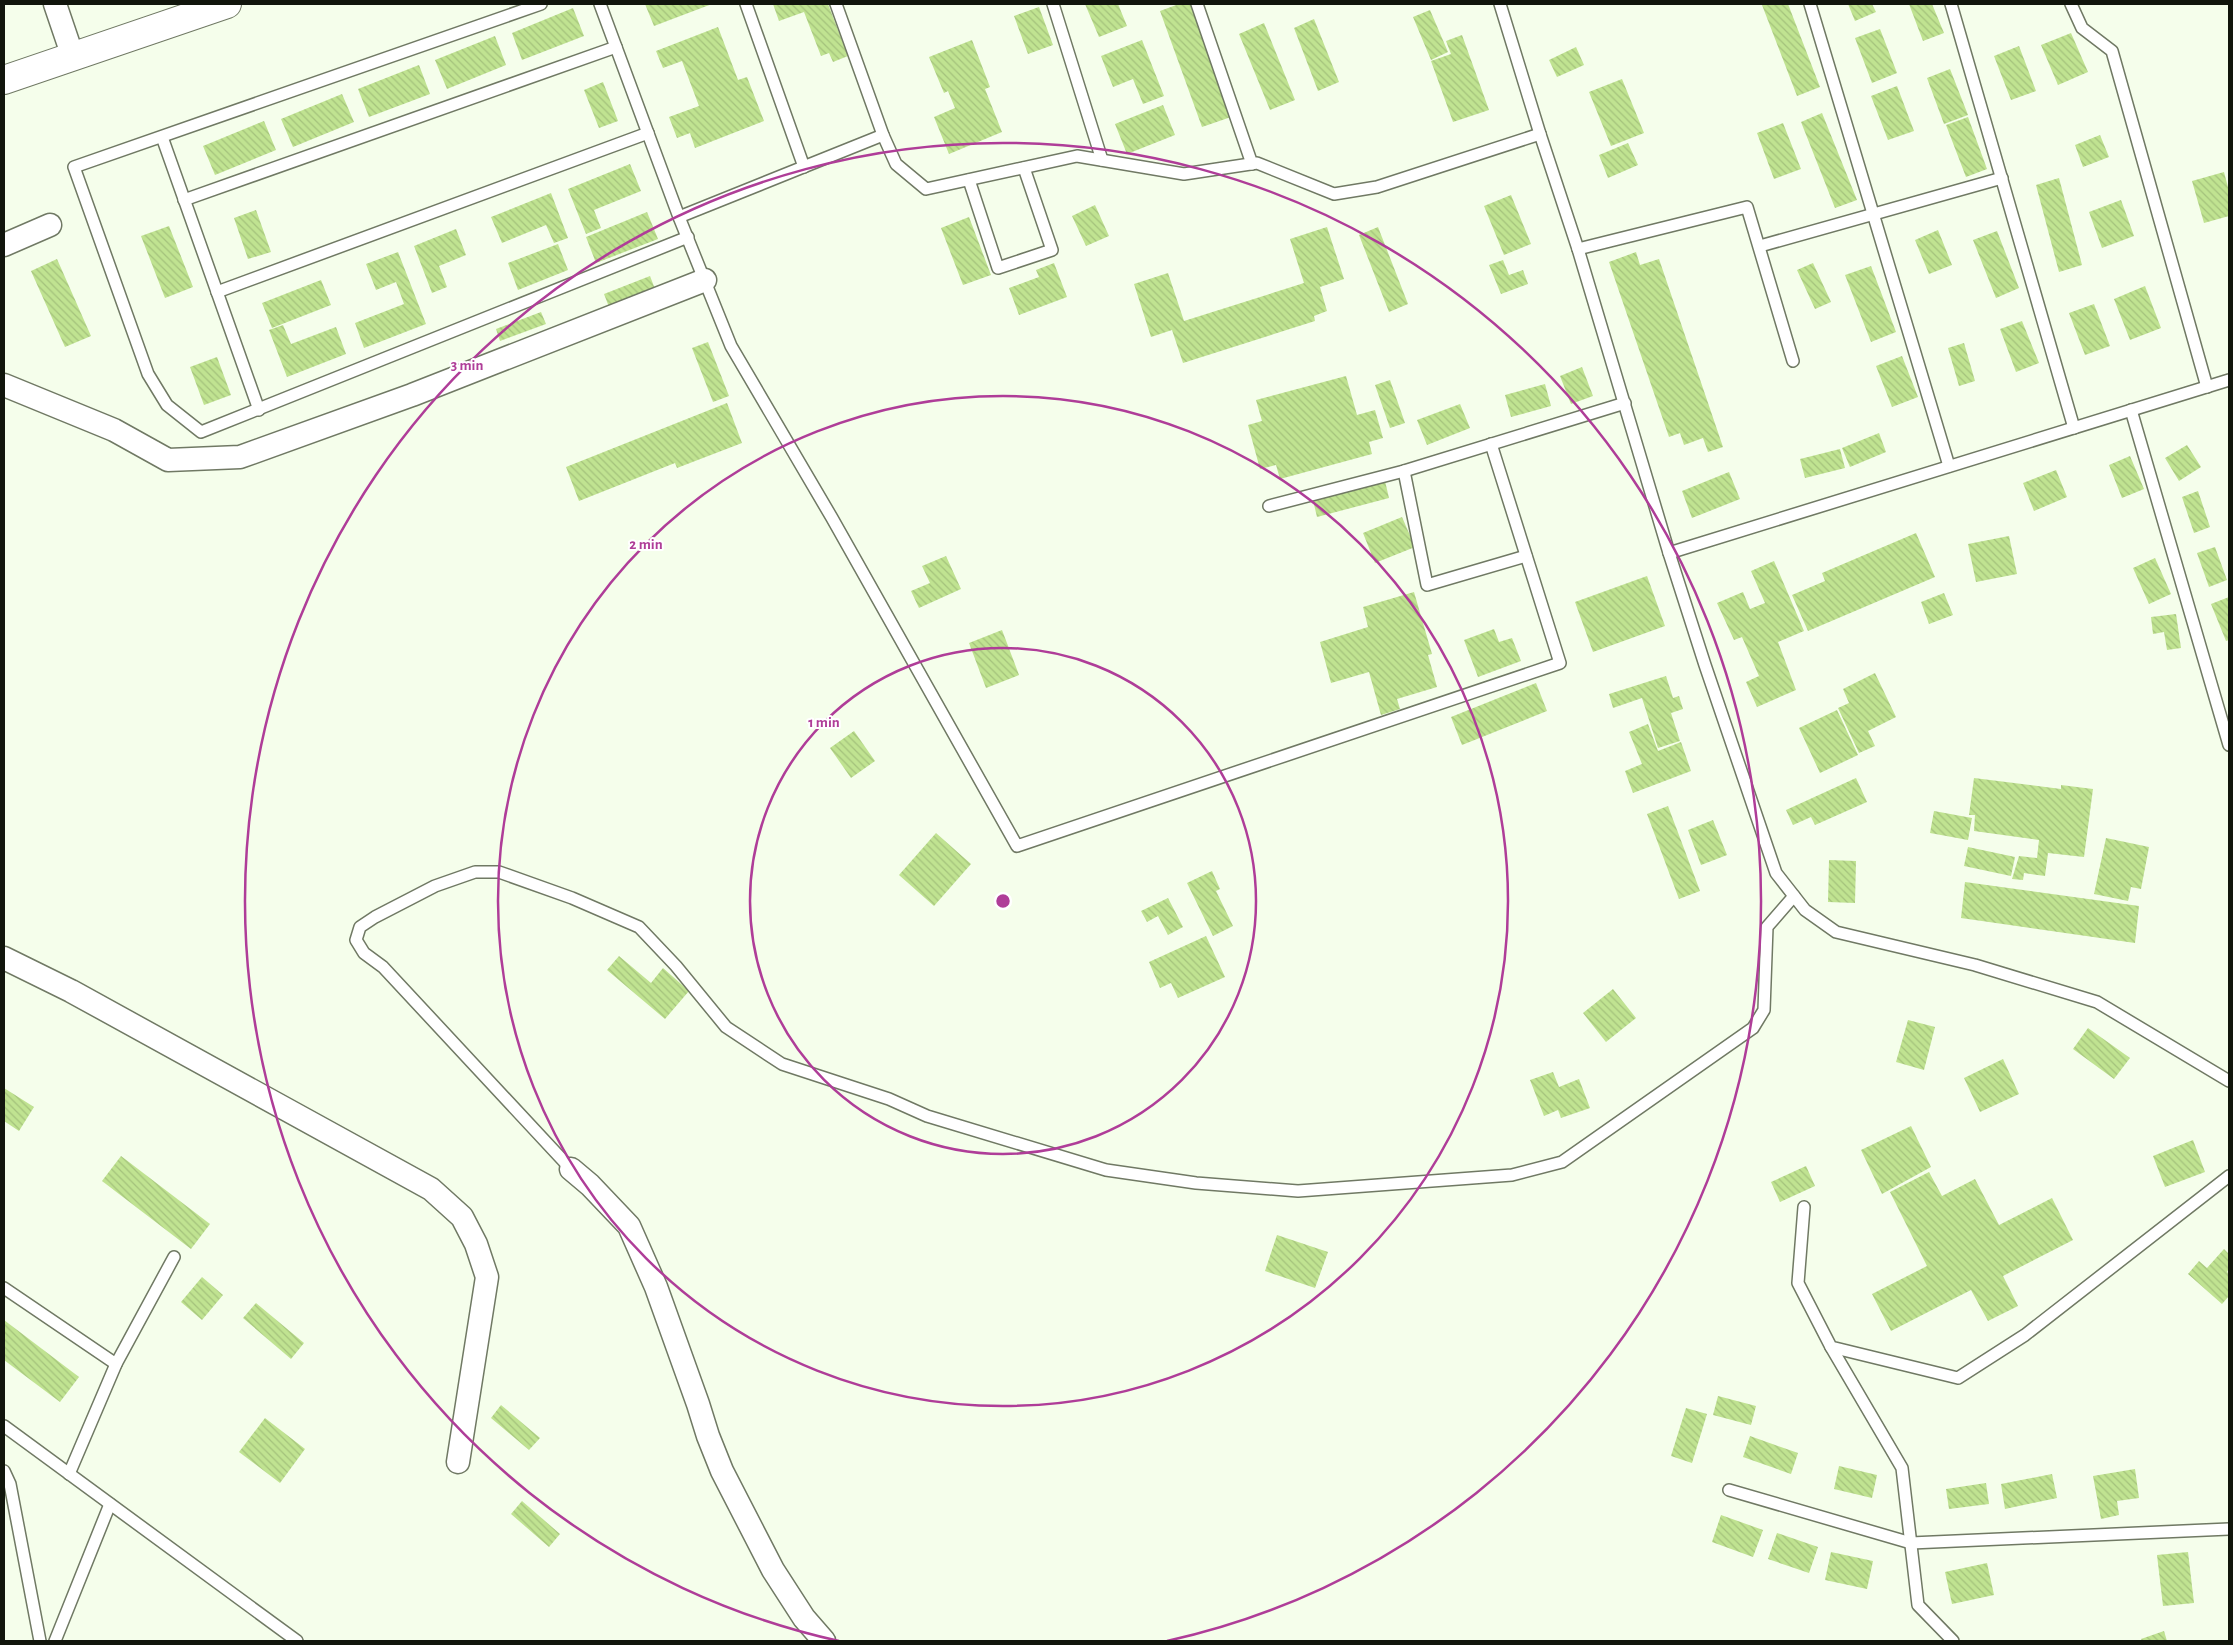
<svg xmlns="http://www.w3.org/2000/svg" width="2233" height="1645" viewBox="0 0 2233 1645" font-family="'Alegreya Sans',sans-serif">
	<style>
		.building { fill: url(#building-back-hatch) }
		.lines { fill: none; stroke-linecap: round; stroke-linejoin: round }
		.lane-casing { stroke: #707964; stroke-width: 14 }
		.street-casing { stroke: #707964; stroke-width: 25 }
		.highway-casing { stroke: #707964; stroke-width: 30 }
		.lane { stroke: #fff; stroke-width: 11 }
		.street { stroke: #fff; stroke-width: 22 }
		.highway { stroke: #fff; stroke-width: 28 }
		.ring { fill: none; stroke: #af3d98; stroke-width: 2.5 }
		.centre { fill: #af3d98; stroke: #fff; stroke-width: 2.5 }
		.ring-label { font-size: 15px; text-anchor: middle; font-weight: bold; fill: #af3d98; stroke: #fff; stroke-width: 4; stroke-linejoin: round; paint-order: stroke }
	</style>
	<defs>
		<pattern id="building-back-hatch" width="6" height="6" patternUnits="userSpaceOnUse" patternTransform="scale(1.25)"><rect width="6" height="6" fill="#c0e391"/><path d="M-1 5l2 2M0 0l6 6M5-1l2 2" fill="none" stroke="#a4c27c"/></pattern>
	</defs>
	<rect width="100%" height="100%" fill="#f5feeb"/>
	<g class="building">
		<polygon points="645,4 712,4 654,26"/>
		<polygon points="773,4 828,4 848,56 833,62 829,53 821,56 804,12 779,21"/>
		<polygon points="1085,4 1118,4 1127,26 1099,37"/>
		<polygon points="1179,4 1190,4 1231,117 1202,127 1160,11"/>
		<polygon points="1766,4 1788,4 1820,87 1797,96 1762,5"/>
		<polygon points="1848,4 1872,4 1876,12 1855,21"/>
		<polygon points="1909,4 1932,4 1944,33 1923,41"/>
		<polygon points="1039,7 1053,45 1028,54 1014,16"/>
		<polygon points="573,8 584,36 522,60 512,33"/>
		<polygon points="1430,10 1448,52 1431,60 1413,17"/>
		<polygon points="1314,19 1339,82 1318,91 1294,28"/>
		<polygon points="1264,23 1295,100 1270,110 1239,34"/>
		<polygon points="718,27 738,80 747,77 764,121 695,148 690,133 677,138 669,117 699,106 682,61 663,68 656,51"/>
		<polygon points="1880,29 1897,73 1872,83 1855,38"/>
		<polygon points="2071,33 2088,72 2058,85 2041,45"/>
		<polygon points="1462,35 1489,110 1453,122 1431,61 1451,54 1446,41"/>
		<polygon points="495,36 506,65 447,89 435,60"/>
		<polygon points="972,40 990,87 985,89 1002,132 949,154 934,117 955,108 948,91 944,93 929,57"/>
		<polygon points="1142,40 1164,96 1143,104 1133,79 1113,87 1101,56"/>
		<polygon points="2019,46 2036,91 2011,100 1994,56"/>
		<polygon points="1576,47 1584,65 1557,77 1549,60"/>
		<polygon points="419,65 430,94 369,117 358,89"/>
		<polygon points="1950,69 1968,115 1944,124 1927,78"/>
		<polygon points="1622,79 1644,133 1611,146 1589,92"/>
		<polygon points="603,82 618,121 599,128 584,90"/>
		<polygon points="1897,86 1914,131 1888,140 1871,96"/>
		<polygon points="342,94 354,122 293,147 281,119"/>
		<polygon points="1163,105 1175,135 1127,154 1115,124"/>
		<polygon points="1822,113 1857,200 1835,208 1801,122"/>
		<polygon points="1968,117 1987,169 1966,177 1946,125"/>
		<polygon points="264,121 276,150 215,175 203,146"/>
		<polygon points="1783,123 1801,169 1774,179 1757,133"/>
		<polygon points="2100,135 2109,157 2083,167 2075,145"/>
		<polygon points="1628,143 1638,165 1608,178 1599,155"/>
		<polygon points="630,164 641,191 594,210 601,228 586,234 568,189"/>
		<polygon points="2224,172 2229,191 2229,216 2204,223 2192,181"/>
		<polygon points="2059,178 2082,265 2059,272 2036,185"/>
		<polygon points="551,193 568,238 554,243 546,225 502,243 491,217"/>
		<polygon points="1511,195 1531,244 1504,255 1484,206"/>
		<polygon points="2121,200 2134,236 2102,248 2089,212"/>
		<polygon points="1095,205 1109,236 1086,246 1072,216"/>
		<polygon points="256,210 271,252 248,259 234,218"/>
		<polygon points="647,212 658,239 596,263 586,237"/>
		<polygon points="969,217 991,275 963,285 941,228"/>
		<polygon points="169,226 193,287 165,298 141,236"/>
		<polygon points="1327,227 1344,279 1320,287 1327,311 1314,316 1315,321 1183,363 1172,330 1151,337 1134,284 1168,273 1184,321 1304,283 1290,239"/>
		<polygon points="1378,227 1408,304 1389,312 1359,235"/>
		<polygon points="456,229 466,255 439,266 447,287 432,293 414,246"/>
		<polygon points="1938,230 1952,265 1929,274 1915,240"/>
		<polygon points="1997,231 2019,288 1996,298 1973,240"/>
		<polygon points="558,244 568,270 518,290 508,263"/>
		<polygon points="398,252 426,324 364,348 355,323 404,304 396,282 376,290 366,264"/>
		<polygon points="1636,252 1640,265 1659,259 1723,447 1708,452 1703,438 1684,445 1680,433 1669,437 1609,262"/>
		<polygon points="57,259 91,336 65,347 31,271"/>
		<polygon points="1503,260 1509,275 1523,270 1528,284 1501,294 1489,265"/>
		<polygon points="1054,263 1067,297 1019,315 1009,288 1039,277 1036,270"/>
		<polygon points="1813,263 1831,302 1815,309 1797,270"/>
		<polygon points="1871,266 1896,332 1871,342 1845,275"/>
		<polygon points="650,276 655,289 609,307 604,294"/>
		<polygon points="321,280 331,305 272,328 262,303"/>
		<polygon points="2145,286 2161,328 2130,340 2114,299"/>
		<polygon points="2094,304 2110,346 2085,355 2069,313"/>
		<polygon points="541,312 546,324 500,341 496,329"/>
		<polygon points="2022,321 2039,363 2016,372 2000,329"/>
		<polygon points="283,325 291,344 336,327 346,354 287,377 269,330"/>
		<polygon points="708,342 729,396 713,402 692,348"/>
		<polygon points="1964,343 1975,381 1959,386 1948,348"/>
		<polygon points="1902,356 1918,397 1892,407 1876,366"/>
		<polygon points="217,357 231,395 204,405 190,367"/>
		<polygon points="1582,367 1593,396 1571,404 1560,376"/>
		<polygon points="1346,376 1357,415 1375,410 1383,438 1369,442 1372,454 1280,479 1276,465 1260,469 1248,425 1262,421 1256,400"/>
		<polygon points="1390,380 1405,423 1390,428 1375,385"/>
		<polygon points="1545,384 1551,406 1511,417 1505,395"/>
		<polygon points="727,403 742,443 677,468 675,463 579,501 566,467"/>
		<polygon points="1460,404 1470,428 1427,445 1417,420"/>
		<polygon points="1879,433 1886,452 1850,467 1842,448"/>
		<polygon points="2187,445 2201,467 2179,481 2165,458"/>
		<polygon points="1840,449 1845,468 1805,478 1800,459"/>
		<polygon points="2130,456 2144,489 2122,498 2109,465"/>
		<polygon points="2056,470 2067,497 2034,511 2023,483"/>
		<polygon points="1729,472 1740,499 1692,518 1682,491"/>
		<polygon points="1385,481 1389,498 1317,517 1313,500"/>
		<polygon points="2198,491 2210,527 2194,533 2182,497"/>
		<polygon points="1402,517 1415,547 1375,563 1363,533"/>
		<polygon points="1916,533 1935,577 1808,631 1792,595 1825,581 1822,573"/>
		<polygon points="2009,536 2017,574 1976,582 1968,544"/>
		<polygon points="2215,547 2227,580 2209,587 2197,553"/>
		<polygon points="946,556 961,589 919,608 911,591 930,583 922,566"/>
		<polygon points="2155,558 2171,594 2149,604 2133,568"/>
		<polygon points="1774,561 1804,631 1778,642 1796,690 1757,707 1746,682 1759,676 1742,637 1734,640 1717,603 1743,592 1750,609 1765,603 1751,571"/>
		<polygon points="1647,576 1665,626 1593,652 1575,602"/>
		<polygon points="1414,592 1432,654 1428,655 1437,687 1397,699 1400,709 1381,715 1369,672 1331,683 1320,642 1368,627 1363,607"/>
		<polygon points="1944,593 1953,615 1929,624 1921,602"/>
		<polygon points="2229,597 2229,640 2226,641 2211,604"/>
		<polygon points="2176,614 2181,648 2167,650 2164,632 2153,634 2151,617"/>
		<polygon points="1494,629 1499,642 1512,638 1521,661 1478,677 1464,640"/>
		<polygon points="1002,630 1019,675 986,688 969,643"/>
		<polygon points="1875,673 1896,717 1868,731 1875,746 1859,753 1838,708 1849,703 1843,689"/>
		<polygon points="1666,676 1673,698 1679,696 1683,709 1671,713 1680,741 1658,748 1642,698 1613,708 1609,694"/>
		<polygon points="1536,683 1547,711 1462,745 1451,717"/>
		<polygon points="1837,710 1858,755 1820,773 1799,728"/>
		<polygon points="1648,724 1658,751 1681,742 1691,771 1633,793 1625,771 1642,764 1629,732"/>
		<polygon points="854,731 875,761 851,778 830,748"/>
		<polygon points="1856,778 1867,802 1815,825 1811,817 1793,825 1786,810"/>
		<polygon points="1974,778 2061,789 2061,785 2093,789 2084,857 2048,853 2045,876 2024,873 2023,880 2012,879 2019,856 2037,858 2039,840 1974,831 1975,815 1969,815"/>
		<polygon points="1668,806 1700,891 1679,899 1647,814"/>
		<polygon points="1934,811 1972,818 1968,840 1930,833"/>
		<polygon points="1713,820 1727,855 1701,865 1688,830"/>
		<polygon points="936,833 971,864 934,906 899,875"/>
		<polygon points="2106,838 2149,847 2141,889 2131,887 2128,901 2094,894"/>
		<polygon points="1968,847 2015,857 2011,876 1964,866"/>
		<polygon points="1829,860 1856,861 1855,903 1828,902"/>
		<polygon points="1212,871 1220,889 1216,891 1233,926 1213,936 1187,883"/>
		<polygon points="1965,882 2139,906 2135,943 1961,918"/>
		<polygon points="1168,898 1183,927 1168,935 1158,916 1147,922 1141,911"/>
		<polygon points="1206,936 1225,977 1178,998 1171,983 1160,988 1149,962"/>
		<polygon points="619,956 651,983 663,968 689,991 665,1019 607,970"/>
		<polygon points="1613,989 1636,1018 1606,1042 1583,1013"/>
		<polygon points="1908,1020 1935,1027 1924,1070 1896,1062"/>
		<polygon points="2088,1028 2130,1058 2114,1079 2073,1049"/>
		<polygon points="2003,1059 2019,1094 1980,1112 1964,1078"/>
		<polygon points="1553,1072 1559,1087 1579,1079 1590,1108 1561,1118 1558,1110 1544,1116 1530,1080"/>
		<polygon points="4,1088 34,1107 19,1131 4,1121"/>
		<polygon points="1911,1126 1931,1167 1882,1194 1861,1150"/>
		<polygon points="2193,1140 2205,1172 2165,1187 2153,1156"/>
		<polygon points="121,1156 210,1224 191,1249 102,1181"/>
		<polygon points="1806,1166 1815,1186 1780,1202 1771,1182"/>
		<polygon points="1929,1172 1942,1196 1975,1179 1999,1225 2052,1198 2073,1240 2003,1276 2018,1306 1988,1321 1971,1290 1891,1331 1872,1294 1927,1266 1890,1192"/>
		<polygon points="1277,1235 1328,1252 1315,1288 1265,1271"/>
		<polygon points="2224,1249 2229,1254 2229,1268 2227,1272 2229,1274 2229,1296 2222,1304 2188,1274 2199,1261 2207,1268"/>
		<polygon points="202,1277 223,1295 202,1320 181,1302"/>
		<polygon points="256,1303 304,1343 291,1359 243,1318"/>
		<polygon points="4,1320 79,1377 60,1402 4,1360"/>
		<polygon points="1718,1396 1756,1406 1751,1425 1713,1415"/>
		<polygon points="501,1405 540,1438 529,1450 491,1418"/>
		<polygon points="1686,1408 1707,1414 1692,1463 1671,1456"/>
		<polygon points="265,1418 305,1449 280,1483 239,1452"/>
		<polygon points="1750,1436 1798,1453 1791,1474 1743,1457"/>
		<polygon points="1839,1466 1877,1475 1872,1498 1834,1489"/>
		<polygon points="2135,1469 2139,1498 2117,1501 2119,1515 2101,1519 2093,1476"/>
		<polygon points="2052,1474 2057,1498 2005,1509 2001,1484"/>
		<polygon points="1986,1483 1989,1504 1949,1509 1946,1489"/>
		<polygon points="522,1501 560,1534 549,1547 511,1514"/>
		<polygon points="1721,1515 1763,1530 1753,1557 1712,1542"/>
		<polygon points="1777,1533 1818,1547 1809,1573 1768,1559"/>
		<polygon points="1831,1552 1873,1561 1867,1589 1825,1580"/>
		<polygon points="2188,1552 2194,1603 2163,1606 2157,1555"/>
		<polygon points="1987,1563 1994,1595 1952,1604 1945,1572"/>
		<polygon points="2164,1631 2167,1641 2142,1641 2141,1639"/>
	</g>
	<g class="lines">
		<defs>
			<g id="lane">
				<polyline points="541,4 74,167 148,374 167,405 201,432 688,237"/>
				<polyline points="600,4 679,217 731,346 832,518 1017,846 1560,663 1491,444"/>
				<polyline points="746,4 804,167"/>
				<polyline points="836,4 883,135 896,164 926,189 1077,156 1184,174 1257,163 1334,194 1377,187 1540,134"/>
				<polyline points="1053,4 1102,160"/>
				<polyline points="1197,4 1252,164"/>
				<polyline points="1500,4 1540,134 1578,249 1669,553 1705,665 1776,873 1805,910 1836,932 1975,965 2097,1002 2229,1081"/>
				<polyline points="1810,4 1949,466"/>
				<polyline points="1951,4 2074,428"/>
				<polyline points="2071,4 2082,28 2112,51 2207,387"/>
				<polyline points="162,137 259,410"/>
				<polyline points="969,180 998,268 1052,250 1024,168"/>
				<polyline points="184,200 616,47"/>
				<polyline points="679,217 883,135"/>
				<polyline points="1760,246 2002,178"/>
				<polyline points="1578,249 1747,207 1793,361"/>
				<polyline points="217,292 648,133"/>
				<polyline points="2131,410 2229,745"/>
				<polyline points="1404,471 1427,585 1526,556"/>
				<polyline points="1269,506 1404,471 1625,403"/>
				<polyline points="1669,553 2229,380"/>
				<polyline points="571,1169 383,967 364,953 356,940 360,927 375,917 435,886 475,872 499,872 572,898 639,927 676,966 726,1027 782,1064 889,1099 927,1116 1106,1170 1196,1183 1298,1191 1512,1175 1562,1162 1753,1028 1764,1010 1767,927 1794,896"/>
				<polyline points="1804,1207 1798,1283 1831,1347 1958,1378 2025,1335 2229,1176"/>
				<polyline points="4,1288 116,1364"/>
				<polyline points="1831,1347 1902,1468 1918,1605 1953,1641"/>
				<polyline points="4,1426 297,1641"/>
				<polyline points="4,1471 10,1484 40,1641"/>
				<polyline points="69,1474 116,1364 174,1257"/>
				<polyline points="1729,1490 1911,1543 2229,1529"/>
				<polyline points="55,1641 110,1504"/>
			</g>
			<g id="street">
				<polyline points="55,4 73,57"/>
				<polyline points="4,245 50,225"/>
				<polyline points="4,385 114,430 168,460 240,457 412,395 705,280"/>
				<polyline points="4,958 71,991 431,1189 462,1217 476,1244 487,1277 458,1462"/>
				<polyline points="571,1169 590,1185 629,1226 656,1287 698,1404 708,1436 722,1471 773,1570 804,1618 824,1641"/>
			</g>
			<polyline id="highway" points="4,80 227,4"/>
		</defs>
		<use href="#lane" class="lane-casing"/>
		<use href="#street" class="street-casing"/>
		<use href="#highway" class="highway-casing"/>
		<use href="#lane" class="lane"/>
		<use href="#street" class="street"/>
		<use href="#highway" class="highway"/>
	</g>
	<g class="ring">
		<circle cx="1003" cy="901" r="253"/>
		<circle cx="1003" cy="901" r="505"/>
		<path d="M839 1641A758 758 0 1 1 1167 1641"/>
	</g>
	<circle cx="1003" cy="901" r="8" class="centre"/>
	<g class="ring-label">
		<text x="467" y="370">3 min</text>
		<text x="646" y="549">2 min</text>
		<text x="824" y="727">1 min</text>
	</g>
	<rect width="2233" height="1645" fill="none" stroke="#11150c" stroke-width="10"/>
</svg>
